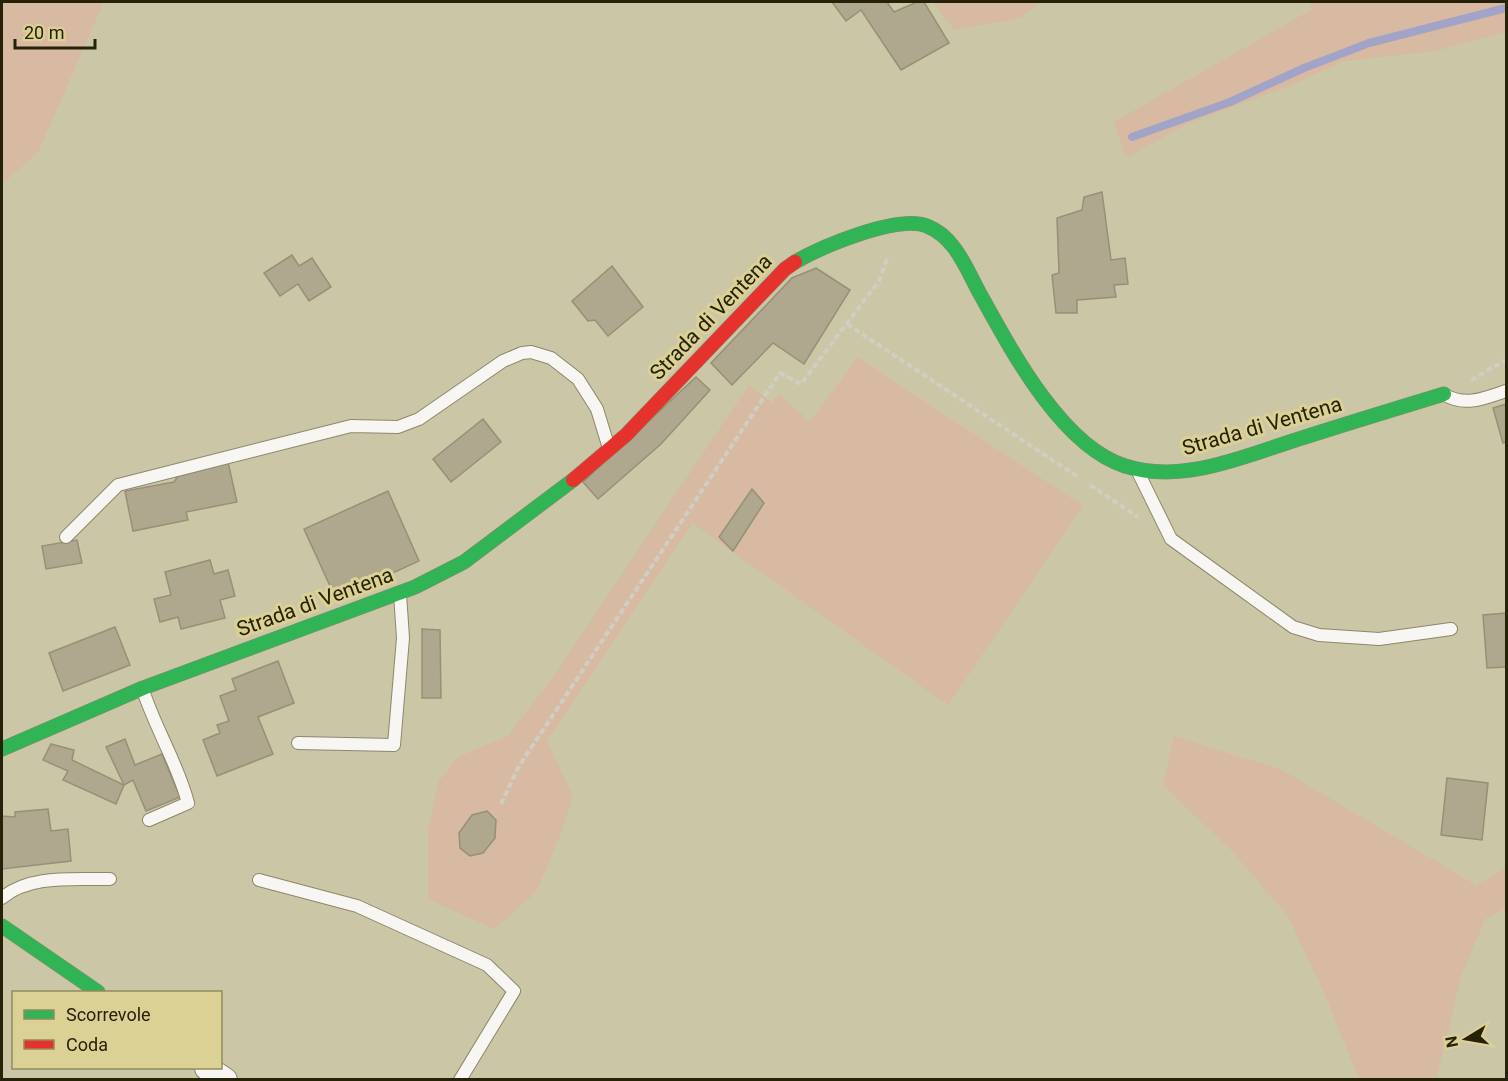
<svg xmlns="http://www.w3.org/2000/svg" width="1508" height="1081" viewBox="0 0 1508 1081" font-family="Roboto,sans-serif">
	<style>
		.green { fill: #d8b9a1 }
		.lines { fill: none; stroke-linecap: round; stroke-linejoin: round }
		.stream { stroke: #a2a4c7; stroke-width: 8 }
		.building { fill: #afa78e; stroke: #979076; stroke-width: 1.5 }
		.lane-casing { stroke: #8b876d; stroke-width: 14 }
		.street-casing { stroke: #8b876d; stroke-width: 26 }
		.fast-casing { stroke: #8b876d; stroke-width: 15 }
		.jam-casing { stroke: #8b876d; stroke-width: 15 }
		.path { stroke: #cfcec3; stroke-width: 4; stroke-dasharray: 6 3; stroke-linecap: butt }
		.lane { stroke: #f7f6f2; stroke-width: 12 }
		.street { stroke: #f7f6f2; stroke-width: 24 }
		.fast { stroke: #30b455; stroke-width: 14 }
		.jam { stroke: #e5322d; stroke-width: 14 }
		.labels { text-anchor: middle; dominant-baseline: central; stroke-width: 6; stroke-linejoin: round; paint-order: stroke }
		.street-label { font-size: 21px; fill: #262109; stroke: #dbd195 }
	</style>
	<rect width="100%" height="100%" fill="#cbc6a5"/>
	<g class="green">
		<polygon points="2,2 104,2 38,152 2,184"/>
		<polygon points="933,2 1040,2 1021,18 955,30"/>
		<polygon points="1311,2 1506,2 1506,32 1435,51 1344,61 1294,84 1187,124 1126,158 1114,122 1311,10"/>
		<polygon points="858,357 1083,506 948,705 692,523 547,741 573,796 559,838 536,892 494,929 428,899 428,830 439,781 458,757 508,736 553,677 749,385 772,403 779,394 810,422"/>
		<polygon points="1174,736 1282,770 1476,885 1506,868 1506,908 1485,919 1461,977 1436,1079 1359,1079 1326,997 1288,916 1232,851 1163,785"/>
	</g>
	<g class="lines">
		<polyline class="stream" points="1132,137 1230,102 1304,68 1369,43 1506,8"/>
	</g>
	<g class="building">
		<polygon points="832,2 887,2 894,12 917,2 924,2 949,43 901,70 861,10 846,21"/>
		<polygon points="1102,192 1111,260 1125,258 1128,284 1114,285 1116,297 1077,300 1077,313 1056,313 1052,275 1059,273 1057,218 1082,210 1084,197"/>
		<polygon points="292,255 299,266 312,258 331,287 309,301 298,284 280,296 264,273"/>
		<polygon points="612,266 643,307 608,336 595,320 588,321 572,301"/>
		<polygon points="816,268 850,290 804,364 773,343 732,385 711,363 792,278"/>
		<polygon points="696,377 710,390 661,444 598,499 583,482"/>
		<polygon points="1506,404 1506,442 1503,443 1493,408"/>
		<polygon points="483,419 501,442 451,482 433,459"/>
		<polygon points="228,462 237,502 186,512 188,520 133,531 125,491 174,482 182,470"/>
		<polygon points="752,489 764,503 733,551 719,537"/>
		<polygon points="388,491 419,561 336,599 304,529"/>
		<polygon points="77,540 82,563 46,569 42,546"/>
		<polygon points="210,560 214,574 228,570 235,596 220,600 225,618 181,629 178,617 160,622 154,599 171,595 165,572"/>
		<polygon points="1506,613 1506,667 1487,668 1483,615"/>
		<polygon points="115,627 130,665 63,691 49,653"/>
		<polygon points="422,629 440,630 441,698 422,698"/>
		<polygon points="278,661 294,703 258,717 273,754 217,776 203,740 220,733 217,725 229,721 220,696 236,690 232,679"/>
		<polygon points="125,739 135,765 162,754 180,797 146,811 133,780 124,785 106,747"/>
		<polygon points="51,744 74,750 72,760 124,785 116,804 63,780 68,771 43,760"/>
		<polygon points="1447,778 1488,783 1482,840 1441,835"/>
		<polygon points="48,809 51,831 68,829 71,861 2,869 2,810 2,816 15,817 15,812"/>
		<polygon points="487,811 496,820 495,838 483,853 470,856 460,848 459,833 472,815"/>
	</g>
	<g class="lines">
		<defs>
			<g id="lane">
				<path d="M1445,395C1466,407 1485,398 1506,391"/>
				<polyline points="1139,474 1171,539 1293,627 1319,635 1379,639 1451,629"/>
				<polyline points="66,537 118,485 351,426 398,427 419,419 503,361 522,353 531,352 551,358 578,379 597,409 608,445"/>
				<path d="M143,690C155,728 178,764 188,803L149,820"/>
				<polyline points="298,743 394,745 403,638 400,594"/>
				<polyline points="259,880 357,906 487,965 514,991 460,1080"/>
				<path d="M2,898C30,874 75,880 110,879"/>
			</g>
			<polyline id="street" points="207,1068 225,1080"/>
			<g id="fast">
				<path d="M795,262C821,247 898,214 927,226C955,237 966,268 979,292C1010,348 1061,446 1125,466C1185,485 1249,454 1305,437C1352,422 1398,408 1444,394"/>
				<polyline points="2,749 143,688 415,587 464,562 573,480"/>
				<polyline points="2,926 98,992"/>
			</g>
			<polyline id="jam" points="573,480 626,435 785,269 795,262"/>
		</defs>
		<use href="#lane" class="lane-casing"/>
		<use href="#street" class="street-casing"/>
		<use href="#fast" class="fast-casing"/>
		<use href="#jam" class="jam-casing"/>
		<g class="path">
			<polyline points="847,324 1078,477"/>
			<polyline points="1471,380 1506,360"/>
			<polyline points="1090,485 1138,517"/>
			<polyline points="501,804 519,766 780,373 801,384 879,281 888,256"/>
		</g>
		<use href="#lane" class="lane"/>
		<use href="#street" class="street"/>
		<use href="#fast" class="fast"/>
		<use href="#jam" class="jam"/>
	</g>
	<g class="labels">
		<g class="street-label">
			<text transform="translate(711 317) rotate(-46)">Strada di Ventena</text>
			<text transform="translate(1262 426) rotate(-16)">Strada di Ventena</text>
			<text transform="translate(315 602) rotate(-20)">Strada di Ventena</text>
		</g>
	</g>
	<rect width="1508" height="1081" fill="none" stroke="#262109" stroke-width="6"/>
	<rect x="12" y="991" width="210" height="78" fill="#dbd195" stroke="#938b5d" stroke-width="1.5"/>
	<rect x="24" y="1010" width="30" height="9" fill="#30b455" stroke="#938b5d" stroke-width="1.5"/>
	<text x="66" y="1021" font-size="18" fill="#262109">Scorrevole</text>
	<rect x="24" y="1040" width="30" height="9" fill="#e5322d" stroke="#938b5d" stroke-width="1.5"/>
	<text x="66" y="1051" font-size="18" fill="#262109">Coda</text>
	<g transform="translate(1466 1039) rotate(259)" stroke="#dbd195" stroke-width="4.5" paint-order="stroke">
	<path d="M0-4.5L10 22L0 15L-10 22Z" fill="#262109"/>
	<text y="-9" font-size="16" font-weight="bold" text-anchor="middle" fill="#262109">N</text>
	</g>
	<path d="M15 39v9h80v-9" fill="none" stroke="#262109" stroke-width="3"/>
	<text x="24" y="39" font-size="18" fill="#262109" stroke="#dbd195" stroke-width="4.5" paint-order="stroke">20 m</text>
</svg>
